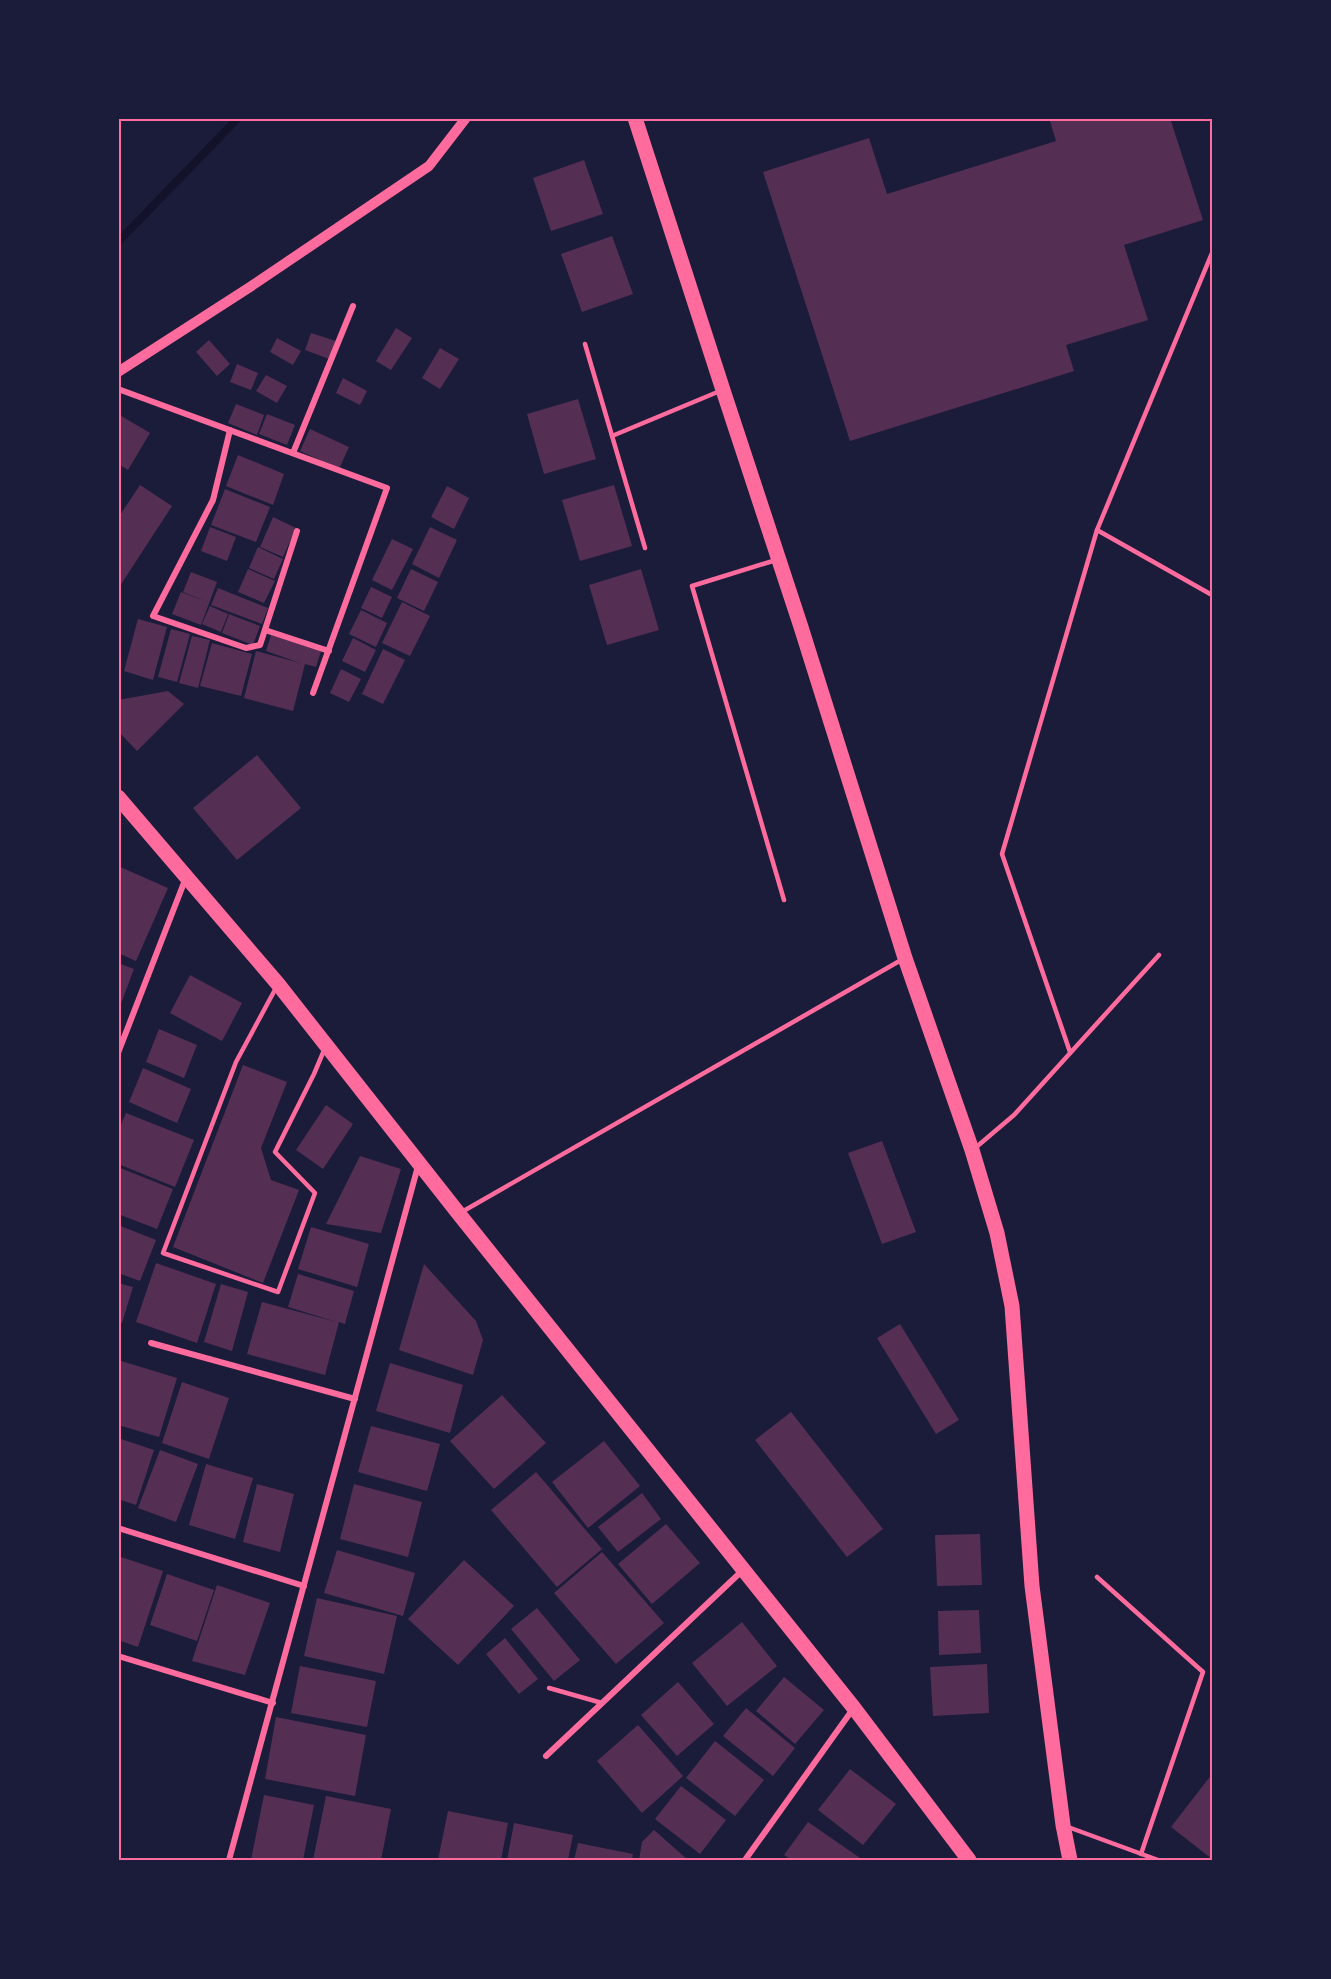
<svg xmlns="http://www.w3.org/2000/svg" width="1331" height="1979" viewBox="0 0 1331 1979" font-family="Barlow,sans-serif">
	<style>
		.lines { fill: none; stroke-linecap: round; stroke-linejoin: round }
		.stream { stroke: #12122b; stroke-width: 8 }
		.building { fill: #542f53 }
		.service { stroke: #ff6b9d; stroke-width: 4.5 }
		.minor { stroke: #ff6b9d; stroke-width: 6 }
		.tertiary { stroke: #ff6b9d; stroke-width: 10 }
		.primary { stroke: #ff6b9d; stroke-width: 15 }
		.neatline { fill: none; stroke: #ff6b9d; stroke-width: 2 }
	</style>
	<rect width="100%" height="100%" fill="#1b1b3a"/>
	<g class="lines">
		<polyline class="stream" points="118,242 238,118"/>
	</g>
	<g class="building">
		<polygon points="1049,118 1170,118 1203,220 1124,245 1148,320 1066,345 1074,371 850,441 763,172 869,138 887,194 1056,141"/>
		<polygon points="584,160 603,214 551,231 533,178"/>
		<polygon points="612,236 633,294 582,312 561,254"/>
		<polygon points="396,328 412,338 391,370 376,361"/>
		<polygon points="311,333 336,341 329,359 305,350"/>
		<polygon points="277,338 301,351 293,365 270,352"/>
		<polygon points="209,340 230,364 217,376 196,352"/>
		<polygon points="440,348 459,359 440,389 422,378"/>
		<polygon points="237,364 258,373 251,390 230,382"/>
		<polygon points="266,375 287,386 277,403 256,391"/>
		<polygon points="343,378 367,391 360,405 336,393"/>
		<polygon points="578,399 596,459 544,474 527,414"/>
		<polygon points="236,404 264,415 257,435 228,423"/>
		<polygon points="118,414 150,433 128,470 118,464"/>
		<polygon points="267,414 295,425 287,445 259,434"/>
		<polygon points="310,429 349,447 339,469 300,451"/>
		<polygon points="238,455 284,474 273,505 226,486"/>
		<polygon points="140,485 172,506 118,589 118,518"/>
		<polygon points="614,485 632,546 580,561 562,500"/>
		<polygon points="447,486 469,498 454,529 431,517"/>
		<polygon points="225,489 270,507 256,542 211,525"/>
		<polygon points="273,517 296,528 283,557 260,547"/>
		<polygon points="210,527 236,537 227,561 201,551"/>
		<polygon points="430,527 457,540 439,578 412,564"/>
		<polygon points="392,539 413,549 392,590 372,580"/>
		<polygon points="258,547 283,559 274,579 249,568"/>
		<polygon points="248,569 275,581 264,603 238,592"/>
		<polygon points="411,569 438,582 424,611 397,598"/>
		<polygon points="641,569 659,630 607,645 589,585"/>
		<polygon points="191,572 217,582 201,625 172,614 181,592 205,601 183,592"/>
		<polygon points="371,587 392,597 382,618 361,608"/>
		<polygon points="218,588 268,608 262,624 211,605"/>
		<polygon points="402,602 430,616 410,656 382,643"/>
		<polygon points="210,606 228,614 221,632 202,624"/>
		<polygon points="361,610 387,623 376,647 349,634"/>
		<polygon points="229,614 260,626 253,645 222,633"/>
		<polygon points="138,619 167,627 153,680 124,671"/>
		<polygon points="171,629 190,634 177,682 158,677"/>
		<polygon points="271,635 321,651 316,667 305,664 293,711 244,698 256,651 300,663 266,651"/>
		<polygon points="192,636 210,640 198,688 179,683"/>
		<polygon points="353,638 376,650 365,672 342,661"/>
		<polygon points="212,643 252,654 241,696 200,686"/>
		<polygon points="383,649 405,660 383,704 362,694"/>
		<polygon points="341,669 361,679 349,702 330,693"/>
		<polygon points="168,691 184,704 137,751 118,731 118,700"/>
		<polygon points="257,755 301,808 237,860 193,808"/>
		<polygon points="118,866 168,888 136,961 118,953"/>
		<polygon points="118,963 134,969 119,1009 118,1009"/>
		<polygon points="190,975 242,1003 222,1041 170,1013"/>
		<polygon points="159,1029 197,1045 184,1078 146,1062"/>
		<polygon points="243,1065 287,1082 261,1148 271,1180 299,1190 263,1283 173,1247"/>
		<polygon points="143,1068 191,1089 177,1123 129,1102"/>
		<polygon points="326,1105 353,1124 323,1169 296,1150"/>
		<polygon points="126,1113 194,1140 175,1187 118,1164 118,1132"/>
		<polygon points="882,1141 916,1232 882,1244 848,1153"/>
		<polygon points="360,1156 401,1169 381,1233 326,1224"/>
		<polygon points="118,1167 173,1189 157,1229 118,1214"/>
		<polygon points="118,1225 156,1240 140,1281 118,1273"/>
		<polygon points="311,1227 369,1244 357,1287 298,1269"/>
		<polygon points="156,1263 216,1284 197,1343 136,1322"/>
		<polygon points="424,1264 476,1321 483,1340 473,1375 399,1350"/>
		<polygon points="298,1274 354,1291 345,1324 339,1322 325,1375 247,1354 262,1302 337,1322 288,1307"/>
		<polygon points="118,1283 133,1287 122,1323 118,1322"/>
		<polygon points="221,1284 248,1292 232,1351 204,1342"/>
		<polygon points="900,1324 959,1420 936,1434 877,1338"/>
		<polygon points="118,1360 177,1378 159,1437 118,1425"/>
		<polygon points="390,1363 463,1385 450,1433 376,1411"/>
		<polygon points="182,1382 229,1398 209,1459 162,1443"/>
		<polygon points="502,1395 546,1443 494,1489 450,1441"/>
		<polygon points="791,1412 883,1529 847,1557 755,1440"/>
		<polygon points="371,1426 440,1444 427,1491 358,1472"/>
		<polygon points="118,1438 154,1450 136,1505 118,1499"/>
		<polygon points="604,1441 640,1486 588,1528 552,1482"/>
		<polygon points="160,1450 198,1464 176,1522 138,1508"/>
		<polygon points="206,1464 253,1478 235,1539 189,1525"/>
		<polygon points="536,1472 602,1549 557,1587 491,1510"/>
		<polygon points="257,1484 294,1494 280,1552 243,1542"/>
		<polygon points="354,1484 422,1502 408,1557 340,1539"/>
		<polygon points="642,1493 661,1519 618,1552 598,1527"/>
		<polygon points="666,1524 700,1563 652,1604 618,1564"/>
		<polygon points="980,1534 982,1585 937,1586 935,1535"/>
		<polygon points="337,1550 415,1573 403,1616 324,1593"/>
		<polygon points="602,1552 664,1623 616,1664 554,1593"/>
		<polygon points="118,1556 163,1571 138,1647 118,1640"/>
		<polygon points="464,1560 514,1606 458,1665 408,1619"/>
		<polygon points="167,1574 214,1590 197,1641 150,1625"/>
		<polygon points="217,1585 270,1603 245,1675 192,1661"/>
		<polygon points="317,1598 397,1616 384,1674 304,1656"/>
		<polygon points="537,1608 580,1660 554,1681 511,1629"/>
		<polygon points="979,1610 981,1653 939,1655 938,1611"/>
		<polygon points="742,1622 777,1666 727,1706 692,1663"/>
		<polygon points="505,1638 538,1679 519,1694 486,1654"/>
		<polygon points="987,1664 989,1713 933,1716 930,1667"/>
		<polygon points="300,1666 376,1681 367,1727 291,1713"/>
		<polygon points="784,1677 824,1710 795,1744 756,1711"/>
		<polygon points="678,1682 714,1724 677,1756 641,1715"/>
		<polygon points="746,1708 795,1748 773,1776 723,1736"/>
		<polygon points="276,1717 366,1735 355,1796 265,1779"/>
		<polygon points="638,1725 683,1776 642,1813 597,1761"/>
		<polygon points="715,1741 764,1780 735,1816 686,1778"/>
		<polygon points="850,1769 896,1804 863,1845 818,1810"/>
		<polygon points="1212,1774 1212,1859 1171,1827"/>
		<polygon points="681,1786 726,1820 700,1854 655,1819"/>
		<polygon points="264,1795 314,1805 303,1860 251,1860"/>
		<polygon points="326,1796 391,1809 381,1860 313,1860"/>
		<polygon points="448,1811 508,1823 501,1860 438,1860"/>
		<polygon points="808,1822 863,1860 792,1860 784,1855"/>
		<polygon points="514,1823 573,1835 568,1860 507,1860"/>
		<polygon points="654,1830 688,1860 639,1860 642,1842"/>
		<polygon points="578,1843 633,1854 632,1860 574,1860"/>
	</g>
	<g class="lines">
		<g class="service">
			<polyline points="1212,253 1097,530 1212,595"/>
			<polyline points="585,344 645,548"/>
			<polyline points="612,436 720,391"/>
			<polyline points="776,560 692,586 784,900"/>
			<polyline points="277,986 236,1062 163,1253 278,1292 315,1193 275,1152 314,1074 325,1048"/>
			<polyline points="1070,1052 1002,854 1097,530"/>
			<polyline points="974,1149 1014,1115 1159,955"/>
			<polyline points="460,1213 903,959"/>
			<polyline points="1097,1577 1203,1672 1141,1854"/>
			<polyline points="549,1688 602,1703"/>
			<polyline points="1068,1827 1158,1860"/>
		</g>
		<g class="minor">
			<polyline points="118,389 387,488 313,693"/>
			<polyline points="230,430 213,500 153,616 246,648 260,645 297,531"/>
			<polyline points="293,453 353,306"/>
			<polyline points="265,630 329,651"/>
			<polyline points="118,1053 185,880"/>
			<polyline points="151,1343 355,1399"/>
			<polyline points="118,1528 304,1586"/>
			<polyline points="118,1656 273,1703"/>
			<polyline points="546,1756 743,1570"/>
			<polyline points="229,1860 418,1166"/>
			<polyline points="745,1860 853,1709"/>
		</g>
		<polyline class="tertiary" points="118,372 250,287 429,166 466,118"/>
		<g class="primary">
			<polyline points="635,118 723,390 801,627 905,958 972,1150 997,1233 1012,1306 1032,1586 1063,1825 1070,1860"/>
			<polyline points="118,797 278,984 459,1214 854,1708 969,1860"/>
		</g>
	</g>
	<rect width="1331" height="1979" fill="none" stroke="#1b1b3a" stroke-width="240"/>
	<rect x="120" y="120" width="1091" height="1739" class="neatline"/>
</svg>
